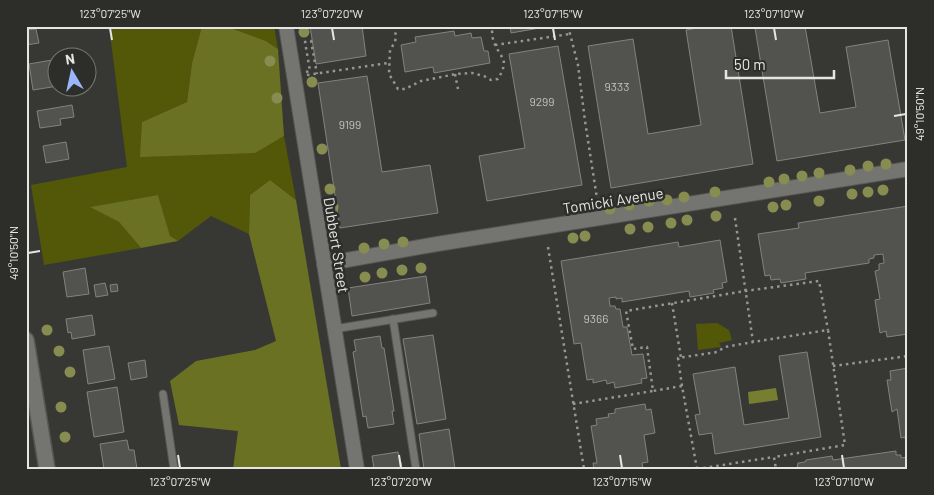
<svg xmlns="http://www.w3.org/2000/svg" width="934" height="495" viewBox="0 0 934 495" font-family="Barlow,sans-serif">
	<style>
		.green { fill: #535809 }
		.forest { fill: #6b7122 }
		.water { fill: #787e31 }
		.building { fill: #52524e; stroke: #82827e }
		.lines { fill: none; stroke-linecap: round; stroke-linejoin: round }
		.service-casing { stroke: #565654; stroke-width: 9 }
		.minor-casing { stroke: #565654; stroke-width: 16 }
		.secondary-casing { stroke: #565654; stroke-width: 18 }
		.path { stroke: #969794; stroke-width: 2.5; stroke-dasharray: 2.5 4; stroke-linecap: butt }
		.service { stroke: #747571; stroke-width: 7 }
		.minor { stroke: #747571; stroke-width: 14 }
		.secondary { stroke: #747571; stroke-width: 15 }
		.tree { fill: #878c50 }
		.ticks { fill: none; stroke: #e5e5e3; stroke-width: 2 }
		.labels { text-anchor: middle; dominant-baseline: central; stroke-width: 5; stroke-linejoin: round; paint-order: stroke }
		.number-label { font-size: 12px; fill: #c0c0be }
		.street-label { font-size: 15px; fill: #e5e5e3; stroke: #2d2e2a }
		.neatline { fill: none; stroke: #e5e5e3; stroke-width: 2 }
		.ticks-label { font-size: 12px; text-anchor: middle; fill: #e5e5e3 }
	</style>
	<rect width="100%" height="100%" fill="#373834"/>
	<g class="green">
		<polygon points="109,26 202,26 192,63 187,102 142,122 253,153 284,136 296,200 270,180 250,195 249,234 211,216 178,241 170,237 158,195 91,207 119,222 141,248 44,265 31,185 127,167"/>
		<polygon points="225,26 274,26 278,49 266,41"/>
		<polygon points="717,323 729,330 732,340 719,343 721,347 698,350 696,324"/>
	</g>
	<g class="forest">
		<polygon points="202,26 225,26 266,41 278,49 284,136 255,153 140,157 142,122 187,102 192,63"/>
		<polygon points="270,180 296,200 341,469 233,469 238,431 179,425 170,381 196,361 255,350 276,341 249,234 250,195"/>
		<polygon points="158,195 170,236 178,241 141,248 119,222 90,207"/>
	</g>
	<polygon class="water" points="776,388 778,400 749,404 748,392"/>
	<g class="building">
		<polygon points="310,26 362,26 366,56 316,64"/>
		<polygon points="510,26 551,26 511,33"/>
		<polygon points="710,26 731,26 753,164 611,188 588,46 633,39 648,134 701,125 686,30"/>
		<polygon points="769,26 805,26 820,113 856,107 846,47 888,40 905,140 777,161 755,28"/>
		<polygon points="36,29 39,43 26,45 26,30"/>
		<polygon points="454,31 455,36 471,33 472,38 481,37 484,51 488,51 490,63 434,73 433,67 405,72 401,45 416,42 415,37"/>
		<polygon points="558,46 582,185 487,201 479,156 525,148 509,54"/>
		<polygon points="58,59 58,86 33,90 29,64"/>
		<polygon points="367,76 382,172 430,165 438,213 340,228 318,83"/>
		<polygon points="72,105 74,117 60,119 61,125 40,128 37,111"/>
		<polygon points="66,142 69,159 46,163 43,146"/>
		<polygon points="908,206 908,334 887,337 886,331 880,333 875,300 880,299 875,271 879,270 879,264 884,263 883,254 874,255 874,258 869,259 869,263 805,273 806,279 781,283 780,279 771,280 770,275 765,276 758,234 799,228 798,223"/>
		<polygon points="720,240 727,282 722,283 723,288 713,290 714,293 690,297 689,291 622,302 622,298 616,299 616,297 609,298 610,306 615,306 616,309 620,309 623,327 627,327 632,355 643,354 647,378 641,379 642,383 615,388 614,382 607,384 606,380 593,383 593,379 587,380 581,343 574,344 561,261 678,242 679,247"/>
		<polygon points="85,268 89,294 67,297 63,272"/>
		<polygon points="426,276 430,303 352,316 348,288"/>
		<polygon points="105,283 108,295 96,297 94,285"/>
		<polygon points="117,284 118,291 111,292 110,285"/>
		<polygon points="92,315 95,335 72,339 71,332 68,333 66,319"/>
		<polygon points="433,335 446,419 417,424 403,339"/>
		<polygon points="380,336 382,348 384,348 394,411 392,411 394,424 368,428 366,416 363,417 353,352 356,351 354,340"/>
		<polygon points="109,346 115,379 88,384 83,350"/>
		<polygon points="807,352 821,437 715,454 712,433 699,435 695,415 700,414 693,374 735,367 744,425 789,418 779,356"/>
		<polygon points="145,360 147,377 131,380 128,363"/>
		<polygon points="908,368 908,443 906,443 905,437 901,438 897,409 892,412 887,380 891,380 890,371"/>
		<polygon points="117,387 124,432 94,437 87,392"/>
		<polygon points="645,404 646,410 651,409 655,433 644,435 648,462 642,463 643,469 594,469 593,463 597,463 591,426 597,425 596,419 609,417 608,414 615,413 615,409"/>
		<polygon points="449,429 455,469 424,469 419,434"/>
		<polygon points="127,440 129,450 134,450 137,469 104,469 100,444"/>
		<polygon points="896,451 896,455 901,455 901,458 908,457 908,469 796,469 797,468 798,463 805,462 806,460 832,456 833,460"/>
		<polygon points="398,452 400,463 401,462 402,469 374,469 372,456"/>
	</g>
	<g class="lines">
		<defs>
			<g id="service">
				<polyline points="393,319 416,469"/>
				<polyline points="334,329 433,313"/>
				<polyline points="163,394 174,469"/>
			</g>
			<g id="minor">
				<polyline points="286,26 357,469"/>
				<polyline points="324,264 437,244 908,169"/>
			</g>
			<polyline id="secondary" points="26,340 47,469"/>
		</defs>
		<use href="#service" class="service-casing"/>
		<use href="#minor" class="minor-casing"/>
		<use href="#secondary" class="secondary-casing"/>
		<g class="path">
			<path d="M394,26L396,36L395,42L390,50L389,74L398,89H405L421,81L456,74L472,73L484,76L491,80L498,79C510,58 501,60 494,42C492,38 492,31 492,26"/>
			<polyline points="568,26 578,65 585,121 598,205"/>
			<polyline points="495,45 570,34"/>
			<polyline points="306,72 310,71 305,42 311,41 317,74"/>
			<polyline points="455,74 458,89"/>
			<polyline points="307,75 388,63"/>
			<polyline points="735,218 753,342 828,330 845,445 774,457 776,469"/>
			<polyline points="548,247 584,469"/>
			<polyline points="672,303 681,358"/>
			<polyline points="833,366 908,356"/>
			<polyline points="682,386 678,358 717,352 725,347 753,342"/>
			<polyline points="573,404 653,391"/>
			<polyline points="697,469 682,386 653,391 647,347 633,349 626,311 745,291 819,281 828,330"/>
			<polyline points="697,469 774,457"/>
		</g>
		<use href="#service" class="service"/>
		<use href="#minor" class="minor"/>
		<use href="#secondary" class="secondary"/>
	</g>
	<g class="tree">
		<circle cx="304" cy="32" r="5.5"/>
		<circle cx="270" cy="61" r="5.5"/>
		<circle cx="312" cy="82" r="5.5"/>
		<circle cx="277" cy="98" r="5.5"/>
		<circle cx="322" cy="149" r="5.5"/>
		<circle cx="886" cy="164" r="5.5"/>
		<circle cx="868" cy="166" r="5.5"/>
		<circle cx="850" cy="170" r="5.5"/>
		<circle cx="819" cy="173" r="5.5"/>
		<circle cx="802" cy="176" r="5.5"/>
		<circle cx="784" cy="179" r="5.5"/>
		<circle cx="769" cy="182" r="5.5"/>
		<circle cx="330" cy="189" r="5.5"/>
		<circle cx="883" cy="190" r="5.5"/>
		<circle cx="715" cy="192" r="5.5"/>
		<circle cx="868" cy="192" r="5.5"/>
		<circle cx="852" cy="194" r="5.5"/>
		<circle cx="684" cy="197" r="5.5"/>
		<circle cx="667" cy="200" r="5.5"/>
		<circle cx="649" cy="201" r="5.5"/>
		<circle cx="819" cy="201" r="5.5"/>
		<circle cx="629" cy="205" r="5.5"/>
		<circle cx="786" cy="205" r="5.5"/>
		<circle cx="333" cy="207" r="5.5"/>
		<circle cx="773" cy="207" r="5.5"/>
		<circle cx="610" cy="209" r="5.5"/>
		<circle cx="716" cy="216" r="5.5"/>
		<circle cx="687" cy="220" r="5.5"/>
		<circle cx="671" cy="223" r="5.5"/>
		<circle cx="648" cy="227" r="5.5"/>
		<circle cx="630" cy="229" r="5.5"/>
		<circle cx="585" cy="236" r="5.5"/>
		<circle cx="573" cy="238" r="5.5"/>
		<circle cx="403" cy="242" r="5.5"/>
		<circle cx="384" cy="244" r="5.5"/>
		<circle cx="364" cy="248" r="5.5"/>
		<circle cx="421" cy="268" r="5.5"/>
		<circle cx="402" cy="270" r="5.5"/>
		<circle cx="382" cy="273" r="5.5"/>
		<circle cx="365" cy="277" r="5.5"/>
		<circle cx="47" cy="330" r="5.5"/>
		<circle cx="59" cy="351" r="5.5"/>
		<circle cx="70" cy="372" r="5.5"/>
		<circle cx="61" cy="407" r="5.5"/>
		<circle cx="65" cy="437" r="5.5"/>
	</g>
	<path class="ticks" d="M110,28L112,40M332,28L334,40M553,28L555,40M774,28L776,40M894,116L906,114M28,253L40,251M178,455L180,468M399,455L401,468M620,455L622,468M842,455L844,468"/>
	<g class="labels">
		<g class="number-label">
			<text x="617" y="86">9333</text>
			<text x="542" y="101">9299</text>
			<text x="350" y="124">9199</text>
			<text x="596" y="318">9366</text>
		</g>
		<g class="street-label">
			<text transform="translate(613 200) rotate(-9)">Tomicki Avenue</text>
			<text transform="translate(337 245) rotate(81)">Dubbert Street</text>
		</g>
	</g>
	<rect width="934" height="495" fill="none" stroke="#2d2e2a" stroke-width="55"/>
	<g transform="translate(72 72) rotate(351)"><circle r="24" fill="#2d2e2a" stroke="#777774"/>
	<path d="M0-4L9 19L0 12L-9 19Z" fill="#9bb5fd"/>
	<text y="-8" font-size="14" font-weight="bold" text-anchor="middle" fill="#e5e5e3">N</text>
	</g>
	<path d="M726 70v8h108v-8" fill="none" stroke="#e5e5e3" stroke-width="2.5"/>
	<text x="734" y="70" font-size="15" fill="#e5e5e3" stroke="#2d2e2a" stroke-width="4" paint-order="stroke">50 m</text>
	<rect x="28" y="28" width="878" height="440" class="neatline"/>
	<g class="ticks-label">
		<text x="110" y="18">123°07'25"W</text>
		<text x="332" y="18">123°07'20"W</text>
		<text x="553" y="18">123°07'15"W</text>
		<text x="774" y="18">123°07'10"W</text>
		<text transform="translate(920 114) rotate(-90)" y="4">49°10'50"N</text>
		<text transform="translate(14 253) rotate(-90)" y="4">49°10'50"N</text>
		<text x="180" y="486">123°07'25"W</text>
		<text x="401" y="486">123°07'20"W</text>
		<text x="622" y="486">123°07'15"W</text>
		<text x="844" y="486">123°07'10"W</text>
	</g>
</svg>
